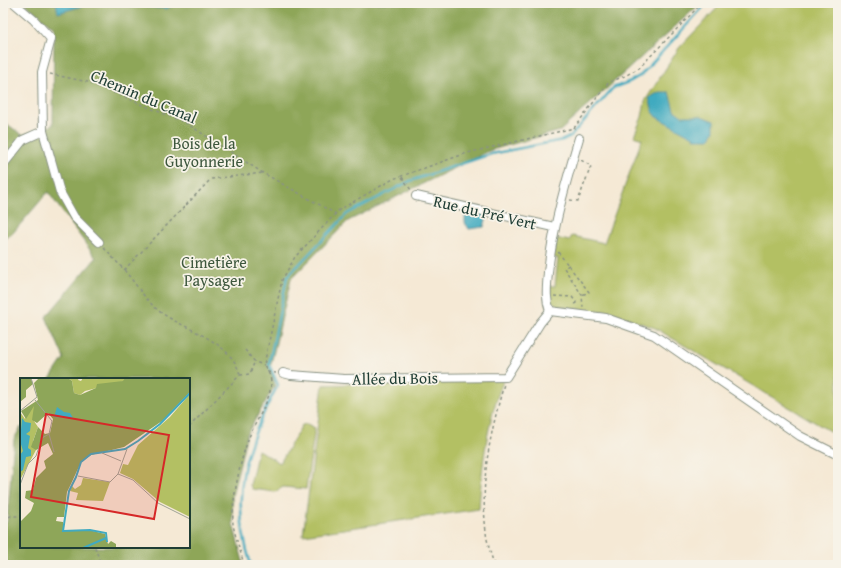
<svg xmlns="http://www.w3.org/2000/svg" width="841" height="568" viewBox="0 0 841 568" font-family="'Gentium Book Plus',serif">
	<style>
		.green { fill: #b3c063; stroke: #697e4c }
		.forest { fill: #8ea659; stroke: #567246 }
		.water { fill: #41aac0; stroke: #30747a }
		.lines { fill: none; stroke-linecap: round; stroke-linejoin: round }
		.stream { stroke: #41aac0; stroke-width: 2.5 }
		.minor-casing { stroke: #8a9384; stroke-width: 10 }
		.path { stroke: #8a9384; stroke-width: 1.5; stroke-dasharray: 3 3; stroke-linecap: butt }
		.minor { stroke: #fff; stroke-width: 8 }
		.labels { text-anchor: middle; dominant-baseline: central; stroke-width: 3.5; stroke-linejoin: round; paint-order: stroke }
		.street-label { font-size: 16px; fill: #1f3d34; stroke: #f7f3e8 }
		.park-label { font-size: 16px; fill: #3d573d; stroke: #f7f3e8 }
		.inset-river { fill: none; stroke: #41aac0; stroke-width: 2 }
		.inset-road { fill: none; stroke: #9fa495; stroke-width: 1 }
		.view { fill: #d62828; fill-opacity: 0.15; stroke: #d62828; stroke-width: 2 }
		.inset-edge { fill: none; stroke: #1f3d34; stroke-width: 2 }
	</style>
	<rect width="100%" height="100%" fill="#f7f3e8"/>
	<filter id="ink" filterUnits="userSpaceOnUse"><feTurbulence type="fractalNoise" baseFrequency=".025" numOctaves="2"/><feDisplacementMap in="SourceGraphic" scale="8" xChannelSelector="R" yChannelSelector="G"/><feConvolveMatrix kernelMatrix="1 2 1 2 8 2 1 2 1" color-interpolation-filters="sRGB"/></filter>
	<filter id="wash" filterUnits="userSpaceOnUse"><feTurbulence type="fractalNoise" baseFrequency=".012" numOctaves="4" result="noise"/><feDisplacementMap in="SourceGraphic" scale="16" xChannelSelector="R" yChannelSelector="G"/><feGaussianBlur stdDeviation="0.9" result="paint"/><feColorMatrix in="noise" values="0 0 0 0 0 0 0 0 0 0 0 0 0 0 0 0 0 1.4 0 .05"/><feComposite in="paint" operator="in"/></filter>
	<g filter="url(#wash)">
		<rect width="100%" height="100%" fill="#f5e9d5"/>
		<g class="green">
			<polygon points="722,3 838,3 838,436 655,328 606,311 591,311 558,306 550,300 550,286 555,286 558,258 553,258 556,238 569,241 572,236 604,243 642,139 634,136 642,117 645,101 679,48"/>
			<path d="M504,379C487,420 482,465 479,509L303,535L323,385Z"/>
			<polygon points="307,424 315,428 306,489 283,487 275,492 252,489 250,485 258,450 280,463 302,425"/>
		</g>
		<polygon class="forest" points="24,3 701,3 560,131 491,150 348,221 291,279 270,368 275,385 247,434 232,496 233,524 244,565 3,565 3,524 7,522 14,439 21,427 21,547 189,547 189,379 50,379 64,358 46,317 96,258 48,192 12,234 3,240 3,121 22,135 53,125 54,28"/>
		<g class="water">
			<polygon points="56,3 93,3 58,13"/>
			<polygon points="113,3 178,3 166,9"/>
			<polygon points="659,92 669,92 674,110 682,116 701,116 714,121 714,130 710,139 697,139 658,118 653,112 649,98"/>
			<polygon points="465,209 488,213 484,227 469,229 465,223"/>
		</g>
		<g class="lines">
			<path class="stream" d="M251,565C229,496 244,447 278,385L269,364L287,277L347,214L410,181L491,154L563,140L571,136L613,88L631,81L641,75L707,3"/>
		</g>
	</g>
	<g filter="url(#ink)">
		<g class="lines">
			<defs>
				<g id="minor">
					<polyline points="14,3 34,20 51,39 42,72 43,131 60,192 74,217 99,242"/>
					<polyline points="3,165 23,140 43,131"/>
					<polyline points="416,196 554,227"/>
					<polyline points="550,311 606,318 654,335 800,436 838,455"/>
					<path d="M550,311C545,298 547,286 548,272C553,226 566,182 579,138"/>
					<polyline points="283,373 291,375 344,379 506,377 540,323 550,311"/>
				</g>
			</defs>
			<use href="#minor" class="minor-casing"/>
			<g class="path">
				<polyline points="50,74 88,82 186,123 263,173 336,214"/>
				<polyline points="402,177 411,190"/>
				<polyline points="570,200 578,201 591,166 581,160"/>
				<path d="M104,248C111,256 118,263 125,271C137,285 147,303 163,314C189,331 232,342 240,375"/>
				<polyline points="558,252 589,292 582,295"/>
				<polyline points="569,265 564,268 582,295 583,308"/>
				<polyline points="124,270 211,179 263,173"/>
				<polyline points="554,296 572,297 576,302 575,307"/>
				<polyline points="245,350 255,362 264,365"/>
				<polyline points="276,373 268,372 264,365 282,280 295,257 339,210 393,179 467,153 574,128 609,82 625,76 639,68 702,3"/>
				<polyline points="240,375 250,374 254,363"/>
				<polyline points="189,427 240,375"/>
				<polyline points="3,519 11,516 21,516"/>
				<polyline points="95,547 101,565"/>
				<path d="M244,565C241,552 235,537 233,524C231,502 241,457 249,437C256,419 279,390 268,372"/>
				<path d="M494,565C491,554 487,543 486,532C480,479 490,435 504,384"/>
			</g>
			<use href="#minor" class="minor"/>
		</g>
	</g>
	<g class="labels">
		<g class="street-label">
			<text transform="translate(144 96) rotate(23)">Chemin du Canal</text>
			<text transform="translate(485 212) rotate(13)">Rue du Pré Vert</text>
			<text transform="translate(395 378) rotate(-1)">Allée du Bois</text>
		</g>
		<g class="park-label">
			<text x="204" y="143">Bois de la<tspan x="204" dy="18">Guyonnerie</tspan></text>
			<text x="214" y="262">Cimetière<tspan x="214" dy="18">Paysager</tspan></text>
		</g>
	</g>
	<g transform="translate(20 378)">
		<rect width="170" height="170" fill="#f5e9d5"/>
		<path d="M48,0H59L58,2L61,3L63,0H105L104,3L65,13L60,17L54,15L52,3ZM170,16V139L140,124L113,101L100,95L103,86L108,87L118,67L150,39ZM12,28H14V43L18,49L13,63L16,72L0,102V34L5,41ZM63,100L90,104L83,123L56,122L58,115L50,113L52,108L55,111L61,107Z" fill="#b3c063"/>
		<path d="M0,0H11L13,6L6,12V19L0,24ZM19,0H48L52,3L54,15L60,17L76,10L77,6L103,3L105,0H170V14L142,43L104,69L71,77L61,84L51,106L47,114L44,139H37L36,143L43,144L44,153L69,152L85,156L88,166L91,163L96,166V170H0V144L11,133L14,125L5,120L6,113L13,112L16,100L26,90L24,83L33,76L28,65L16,72L11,69L18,49L25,56L30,55L33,41L28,35L17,45L12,42L14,28L6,41L1,33L18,22L14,5Z" fill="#8ea659"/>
		<path d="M37,29L44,34L50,35L53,40L34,39ZM2,40L5,44L11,45L10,53L6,56L10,58L8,70L11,72V78L6,79L3,92L0,94V77L3,73L0,63Z" fill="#41aac0"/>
		<path class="inset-river" d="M87,164L86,155L70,152L43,153L49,113L56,99L61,84L71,76L105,71L118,63L140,46L170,15M63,170L86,160"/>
		<path class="inset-road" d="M15,22L32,43L29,56L34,74M0,33L17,19L11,0M82,75L101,83M98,96L113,102L138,125L170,141M58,98L90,104L98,96L107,71M0,107L8,86L16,78L22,60L29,56"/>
		<path class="view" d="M26,36L149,57L134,141L11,119Z"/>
		<rect width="170" height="170" class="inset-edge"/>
	</g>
	<rect width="841" height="568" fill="none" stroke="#f7f3e8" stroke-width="16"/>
</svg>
